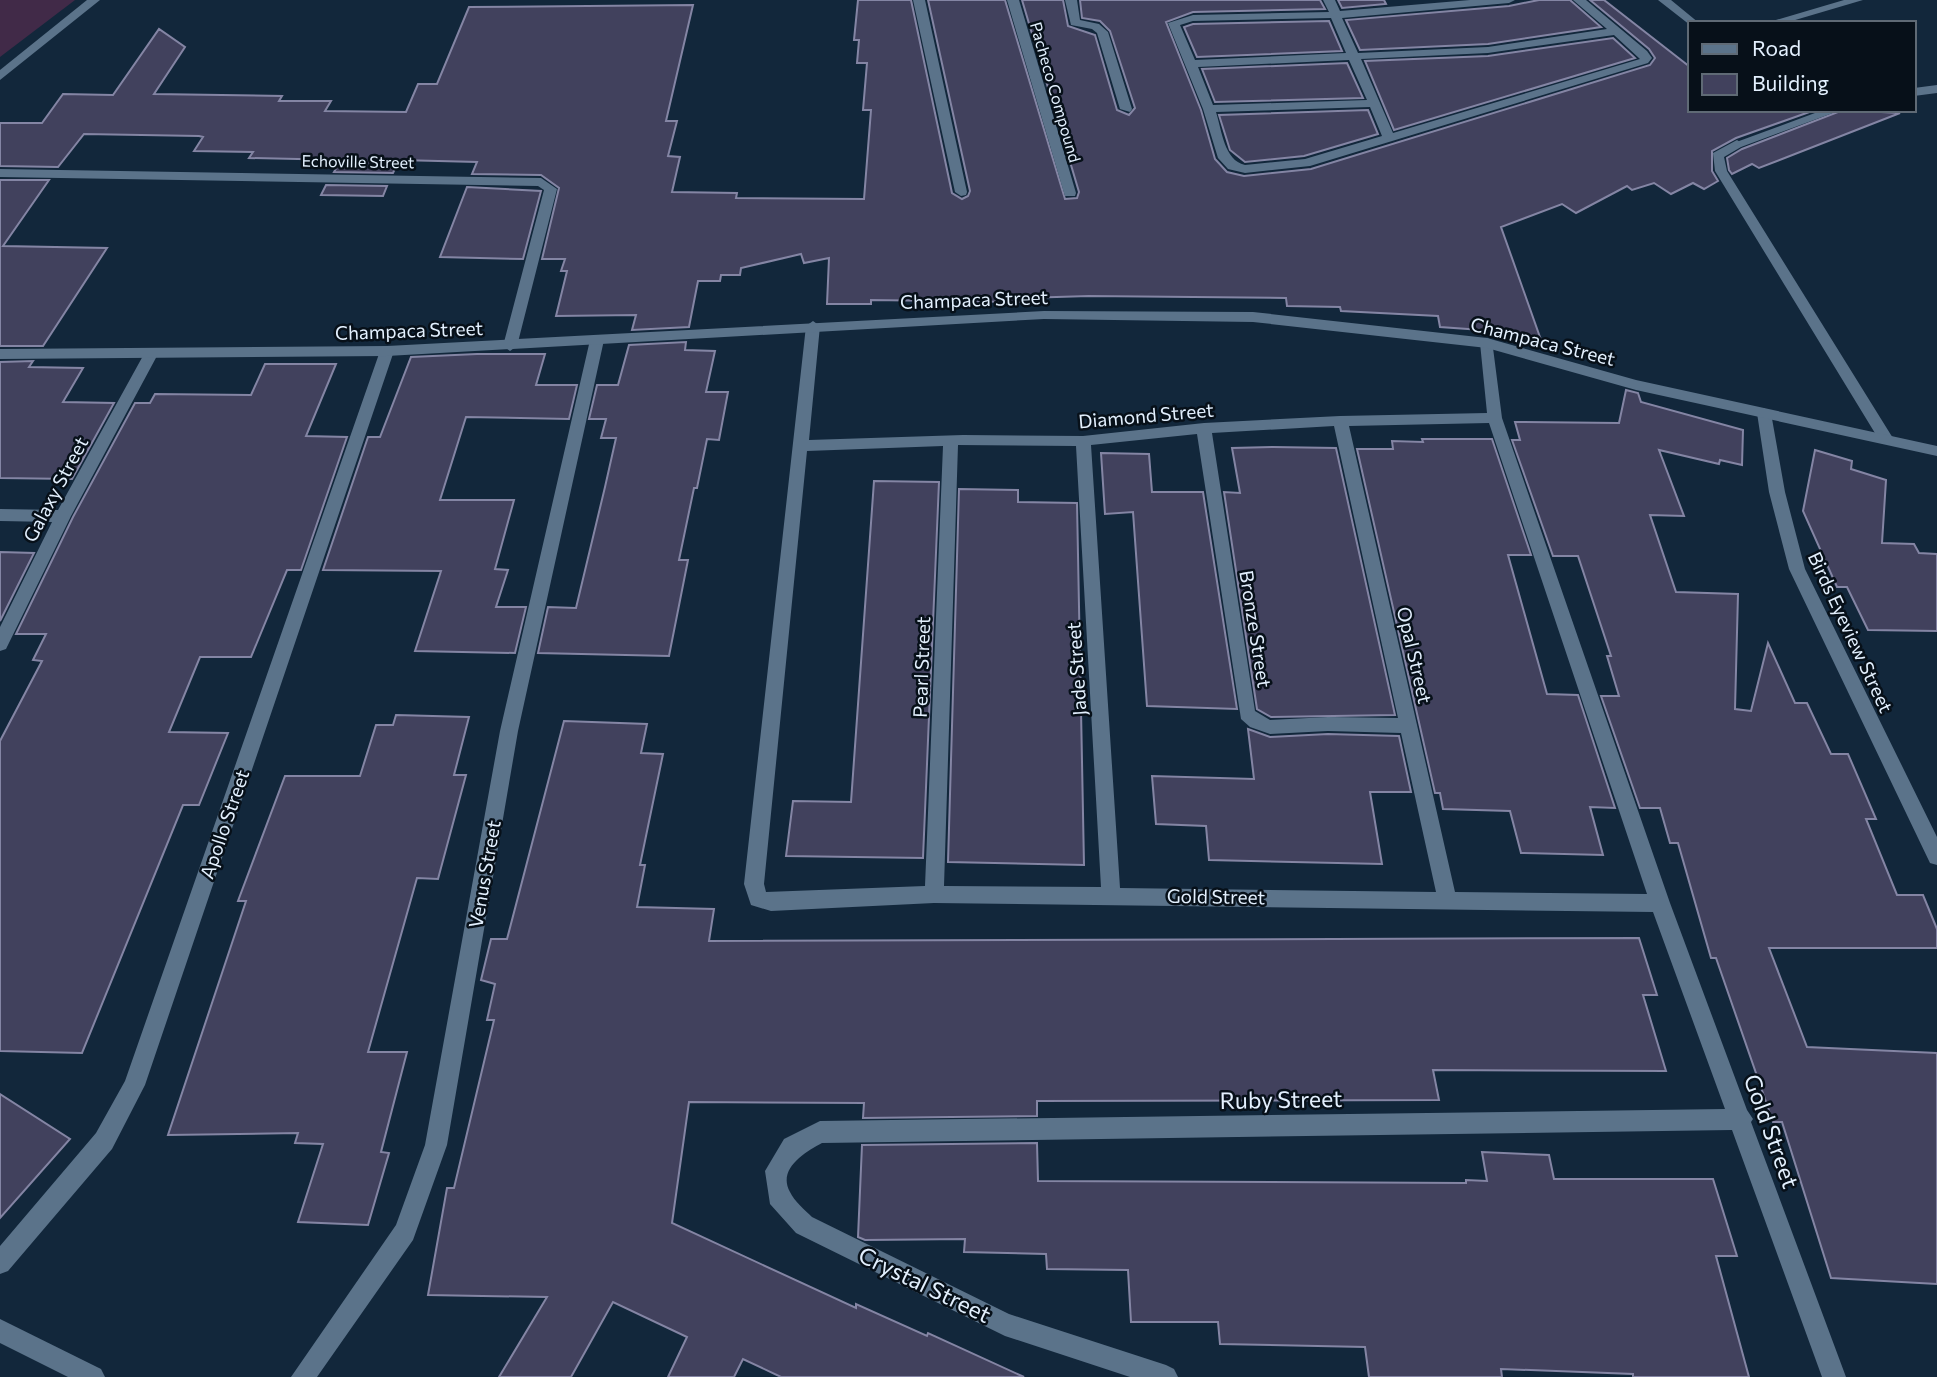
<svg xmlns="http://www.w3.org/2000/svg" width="1937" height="1377" viewBox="0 0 1937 1377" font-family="Commissioner,sans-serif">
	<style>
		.green { fill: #412a48 }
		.building { fill: #41415d; stroke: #8485a4; stroke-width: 2 }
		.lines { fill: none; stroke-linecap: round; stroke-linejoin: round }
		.lane { fill: #5b738a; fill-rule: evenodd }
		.street { fill: #5b738a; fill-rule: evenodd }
		.secondary { fill: #5b738a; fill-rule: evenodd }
		.labels { text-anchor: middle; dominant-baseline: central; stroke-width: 5; stroke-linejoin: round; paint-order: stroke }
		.far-street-label { font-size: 16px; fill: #e3f0fe; stroke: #071019 }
		.street-label { font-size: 19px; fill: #e3f0fe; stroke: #071019 }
		.near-street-label { font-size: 23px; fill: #e3f0fe; stroke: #071019 }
	</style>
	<rect width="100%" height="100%" fill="#12273b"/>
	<polygon class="green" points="0,0 75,0 0,57"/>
	<g class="building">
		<polygon points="858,0 911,0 952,193 962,199 968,196 970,191 928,0 1005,0 1065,199 1077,198 1079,192 1022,0 1063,0 1068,26 1095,35 1117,110 1129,115 1135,108 1110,31 1100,21 1082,18 1080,0 1320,0 1325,9 1193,12 1166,22 1201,110 1215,159 1227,172 1244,176 1311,169 1650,65 1655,58 1649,49 1590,0 1604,0 1690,67 1690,110 1815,110 1736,138 1712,151 1712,171 1718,181 1704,189 1693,183 1671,194 1654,183 1632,190 1627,186 1576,213 1562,204 1501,227 1541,340 1482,330 1440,327 1438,316 1341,311 1340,307 1287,306 1286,298 1089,296 1024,298 1024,302 871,300 871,304 827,304 829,258 804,263 801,254 741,268 740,275 721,275 720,281 698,281 689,327 632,330 636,315 556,316 567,271 561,271 565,259 542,259 559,188 541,175 472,174 477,162 399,160 393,173 334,172 341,160 249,158 253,152 194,151 203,137 199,136 84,134 58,167 0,166 0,123 42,123 63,94 113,95 159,29 185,47 154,94 282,96 279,101 331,101 325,111 406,112 418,84 437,84 469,7 693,5 666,121 677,121 668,156 680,157 672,192 737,193 736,198 864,199 871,110 863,110 867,63 857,63 859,40 854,40"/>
		<polygon points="1338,0 1384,0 1386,4 1342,8"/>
		<polygon points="1539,0 1570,0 1601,27 1488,44 1360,50 1346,20 1509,6"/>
		<polygon points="1329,21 1342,51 1197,57 1184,27 1193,24"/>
		<polygon points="1613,38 1635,58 1394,130 1365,61 1488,56"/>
		<polygon points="1347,63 1363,98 1215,102 1202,69"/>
		<polygon points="1368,110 1378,134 1304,156 1245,162 1230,150 1219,115"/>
		<polygon points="1843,110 1900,113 1759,168 1752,164 1732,174 1729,170 1727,158 1742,149"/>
		<polygon points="0,180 49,180 3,246 107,248 43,346 0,346"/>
		<polygon points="326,185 387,186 383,196 321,195"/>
		<polygon points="467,187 541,191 523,259 440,257"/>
		<polygon points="686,342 685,350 715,351 706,392 728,392 719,440 707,439 697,488 694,488 679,560 688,560 669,656 538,653 548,607 576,608 605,487 616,438 601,438 606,419 589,419 597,385 618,385 629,345"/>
		<polygon points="477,354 545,354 536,385 577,385 569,419 466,417 440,500 514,500 495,569 508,570 496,607 526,607 515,653 415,651 441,571 323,570 368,437 380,437 411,357"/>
		<polygon points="33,361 29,367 83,368 63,402 114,403 72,479 0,478 0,362"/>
		<polygon points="265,364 336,364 306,436 347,437 301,570 287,570 251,657 200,657 169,732 228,733 199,805 183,805 82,1053 0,1051 0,741 42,661 33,660 46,634 16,634 73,517 135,403 150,403 155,394 251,395"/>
		<polygon points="1626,390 1638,393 1641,402 1743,430 1742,465 1720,460 1719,464 1659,450 1684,516 1650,515 1676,592 1738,594 1735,709 1751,711 1768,643 1795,703 1807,703 1831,754 1848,754 1876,819 1866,819 1897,895 1923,895 1937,929 1937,948 1769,948 1807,1047 1937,1053 1937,1284 1831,1278 1782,1122 1773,1122 1716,958 1711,958 1678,843 1670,843 1660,808 1640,808 1601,696 1619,696 1607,656 1611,656 1578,556 1553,556 1512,440 1520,440 1515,422 1619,423"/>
		<polygon points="1422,439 1492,439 1531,555 1508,555 1547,694 1578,695 1615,808 1590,807 1603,855 1521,853 1510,811 1443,809 1440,793 1435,793 1357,449 1393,449 1392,441 1423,442"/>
		<polygon points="1273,447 1336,448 1395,715 1271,717 1257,709 1224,492 1240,493 1232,448"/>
		<polygon points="1815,450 1852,461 1851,469 1886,480 1882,543 1914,544 1919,553 1937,554 1937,631 1868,630 1847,587 1837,587 1803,511"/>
		<polygon points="1101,453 1149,454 1152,492 1203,492 1237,709 1147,706 1133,512 1105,514"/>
		<polygon points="874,481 939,482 923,858 786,856 793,801 851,802"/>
		<polygon points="959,489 1018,490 1018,502 1077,503 1084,865 948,862"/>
		<polygon points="0,552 34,553 0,621"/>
		<polygon points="396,715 469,717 454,775 466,775 438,879 417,878 368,1052 407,1052 381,1152 389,1153 368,1225 298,1222 323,1144 295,1143 298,1133 168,1135 246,901 238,901 285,776 360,776 376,725 393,725"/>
		<polygon points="564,721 647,724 641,753 663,754 640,865 645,865 637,907 714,909 709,941 1639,938 1657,995 1643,995 1666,1071 1433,1070 1439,1100 1037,1101 1037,1116 863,1118 864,1103 689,1102 672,1223 856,1308 856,1304 927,1336 928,1333 1024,1377 781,1377 743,1359 734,1377 668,1377 687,1337 613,1302 571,1377 499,1377 547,1297 428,1295 447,1188 454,1188 494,1020 487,1020 495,984 481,980 491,939 507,939"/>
		<polygon points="1248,729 1270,737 1328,734 1399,736 1411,792 1370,792 1382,864 1209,860 1206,826 1156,824 1152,776 1254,779"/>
		<polygon points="0,1094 70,1139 0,1218"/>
		<polygon points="1037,1143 1038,1181 1466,1183 1466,1180 1487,1181 1482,1152 1549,1155 1554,1179 1713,1179 1737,1256 1716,1256 1749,1377 1633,1377 1633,1374 1501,1369 1502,1377 1369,1377 1365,1347 1220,1344 1218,1322 1131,1322 1128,1270 1047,1269 1046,1254 964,1252 965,1239 865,1240 858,1237 862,1145"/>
	</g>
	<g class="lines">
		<g class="lane">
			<polygon points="1844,0 1863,0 1785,23 1766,23"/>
			<polygon points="1737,140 1743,144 1741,147 1724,157 1727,171 1891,435 1894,439 1891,443 1881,443 1715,171 1713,153"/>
		</g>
		<g class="street">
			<polygon points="913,0 925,0 967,192 966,195 961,196 955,192"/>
			<polygon points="1007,0 1019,0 1076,193 1075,196 1065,196 1064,193"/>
			<polygon points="1065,0 1077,0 1080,20 1099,24 1108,32 1132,109 1130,112 1120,109 1097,33 1092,29 1071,25"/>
			<path d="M1323,0H1335L1340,11L1470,0H1515L1509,3L1342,18L1358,53L1488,47L1607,29L1573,0H1586L1647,51L1652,58L1648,63L1310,166L1245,173L1228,169L1218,158L1203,109L1168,23L1193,15L1329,12ZM1331,18L1346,53L1195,60L1180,25L1193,21ZM1614,35L1640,59L1393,133L1361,59L1488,53ZM1349,60L1367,100L1213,105L1198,67ZM1370,107L1382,136L1305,159L1245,165C1224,160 1222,131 1216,112Z"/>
			<polygon points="1658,0 1671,0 1699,23 1690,23 1690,25"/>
			<polygon points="1937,85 1937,93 1914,96 1914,88"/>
			<polygon points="1823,110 1841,110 1741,147 1731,144"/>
			<polygon points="0,169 541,178 557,189 517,346 510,351 503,346 544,190 538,186 0,177"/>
			<path d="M813,321L820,326L809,440L963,435L1083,436L1204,423L1340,416L1487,413L1480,343L1487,338L1492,340L1502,418L1670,903L1747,1110L1753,1119L1751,1122L1846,1377H1822L1732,1130L822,1143C805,1152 777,1169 790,1192C794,1201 805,1210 812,1217L1009,1314L1166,1365L1174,1369L1178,1377H1130L1005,1336L796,1233L770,1204L765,1171L784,1139L820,1121L1725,1109L1653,912L934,903L771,911L751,905L744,884L806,326ZM1489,423L1647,894L1455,892L1349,426ZM1334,426L1398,718L1328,717L1270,720L1255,711L1212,433ZM1197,434L1241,719L1250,727L1270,734L1328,731L1401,733L1436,892L1120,888L1091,445ZM958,445L1076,446L1101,887L944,886ZM943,446L925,886L766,892L764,884L807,451Z"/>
			<polygon points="597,335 604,340 518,731 447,1145 413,1240 317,1377 291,1377 396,1225 425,1145 500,731 590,340"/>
			<polygon points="387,346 394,351 145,1085 112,1149 8,1271 0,1274 0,1246 96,1133 125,1081 380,351"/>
			<polygon points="151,349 158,354 71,516 6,649 0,651 0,627 52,522 0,521 0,509 58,510 144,354"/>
			<polygon points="1764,408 1771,413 1785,492 1805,569 1937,837 1937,865 1930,863 1789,569 1769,492 1757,413"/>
			<polygon points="0,1319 101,1369 105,1377 68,1377 0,1343"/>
		</g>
		<g class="secondary">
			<polygon points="87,0 100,0 0,80 0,70"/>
			<polygon points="1044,311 1253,312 1487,338 1636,380 1937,446 1937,456 1636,390 1487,348 1253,322 1044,319 387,356 0,359 0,349 387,346"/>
		</g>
	</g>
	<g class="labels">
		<g class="far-street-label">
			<text transform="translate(1056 92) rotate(74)">Pacheco Compound</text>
			<text transform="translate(358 161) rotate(1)">Echoville Street</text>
		</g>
		<g class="street-label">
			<text transform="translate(974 299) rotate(-2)">Champaca Street</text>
			<text transform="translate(409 330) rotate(-2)">Champaca Street</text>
			<text transform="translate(1543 341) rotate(14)">Champaca Street</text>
			<text transform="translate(1146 415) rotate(-5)">Diamond Street</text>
			<text transform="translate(55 489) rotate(-62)">Galaxy Street</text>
			<text transform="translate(1256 629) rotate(81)">Bronze Street</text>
			<text transform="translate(1851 632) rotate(65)">Birds Eyeview Street</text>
			<text transform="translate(1415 655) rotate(77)">Opal Street</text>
			<text transform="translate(921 667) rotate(-88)">Pearl Street</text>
			<text transform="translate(1076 669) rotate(-94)">Jade Street</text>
			<text transform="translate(224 824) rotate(-71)">Apollo Street</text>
			<text transform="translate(484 874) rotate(-80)">Venus Street</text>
			<text transform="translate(1216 896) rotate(1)">Gold Street</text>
		</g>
		<g class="near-street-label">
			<text transform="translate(1281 1099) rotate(-1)">Ruby Street</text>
			<text transform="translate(1772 1131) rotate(70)">Gold Street</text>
			<text transform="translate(925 1284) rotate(26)">Crystal Street</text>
		</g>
	</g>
	<rect x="1688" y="21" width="228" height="91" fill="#071019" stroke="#5f6a75" stroke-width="2"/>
	<rect x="1702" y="44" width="35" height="10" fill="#5b738a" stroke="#5f6a75" stroke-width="2"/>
	<text x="1752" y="56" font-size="21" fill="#e3f0fe">Road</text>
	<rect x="1702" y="74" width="35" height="21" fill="#41415d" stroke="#5f6a75" stroke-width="2"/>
	<text x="1752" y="91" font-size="21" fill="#e3f0fe">Building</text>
</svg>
